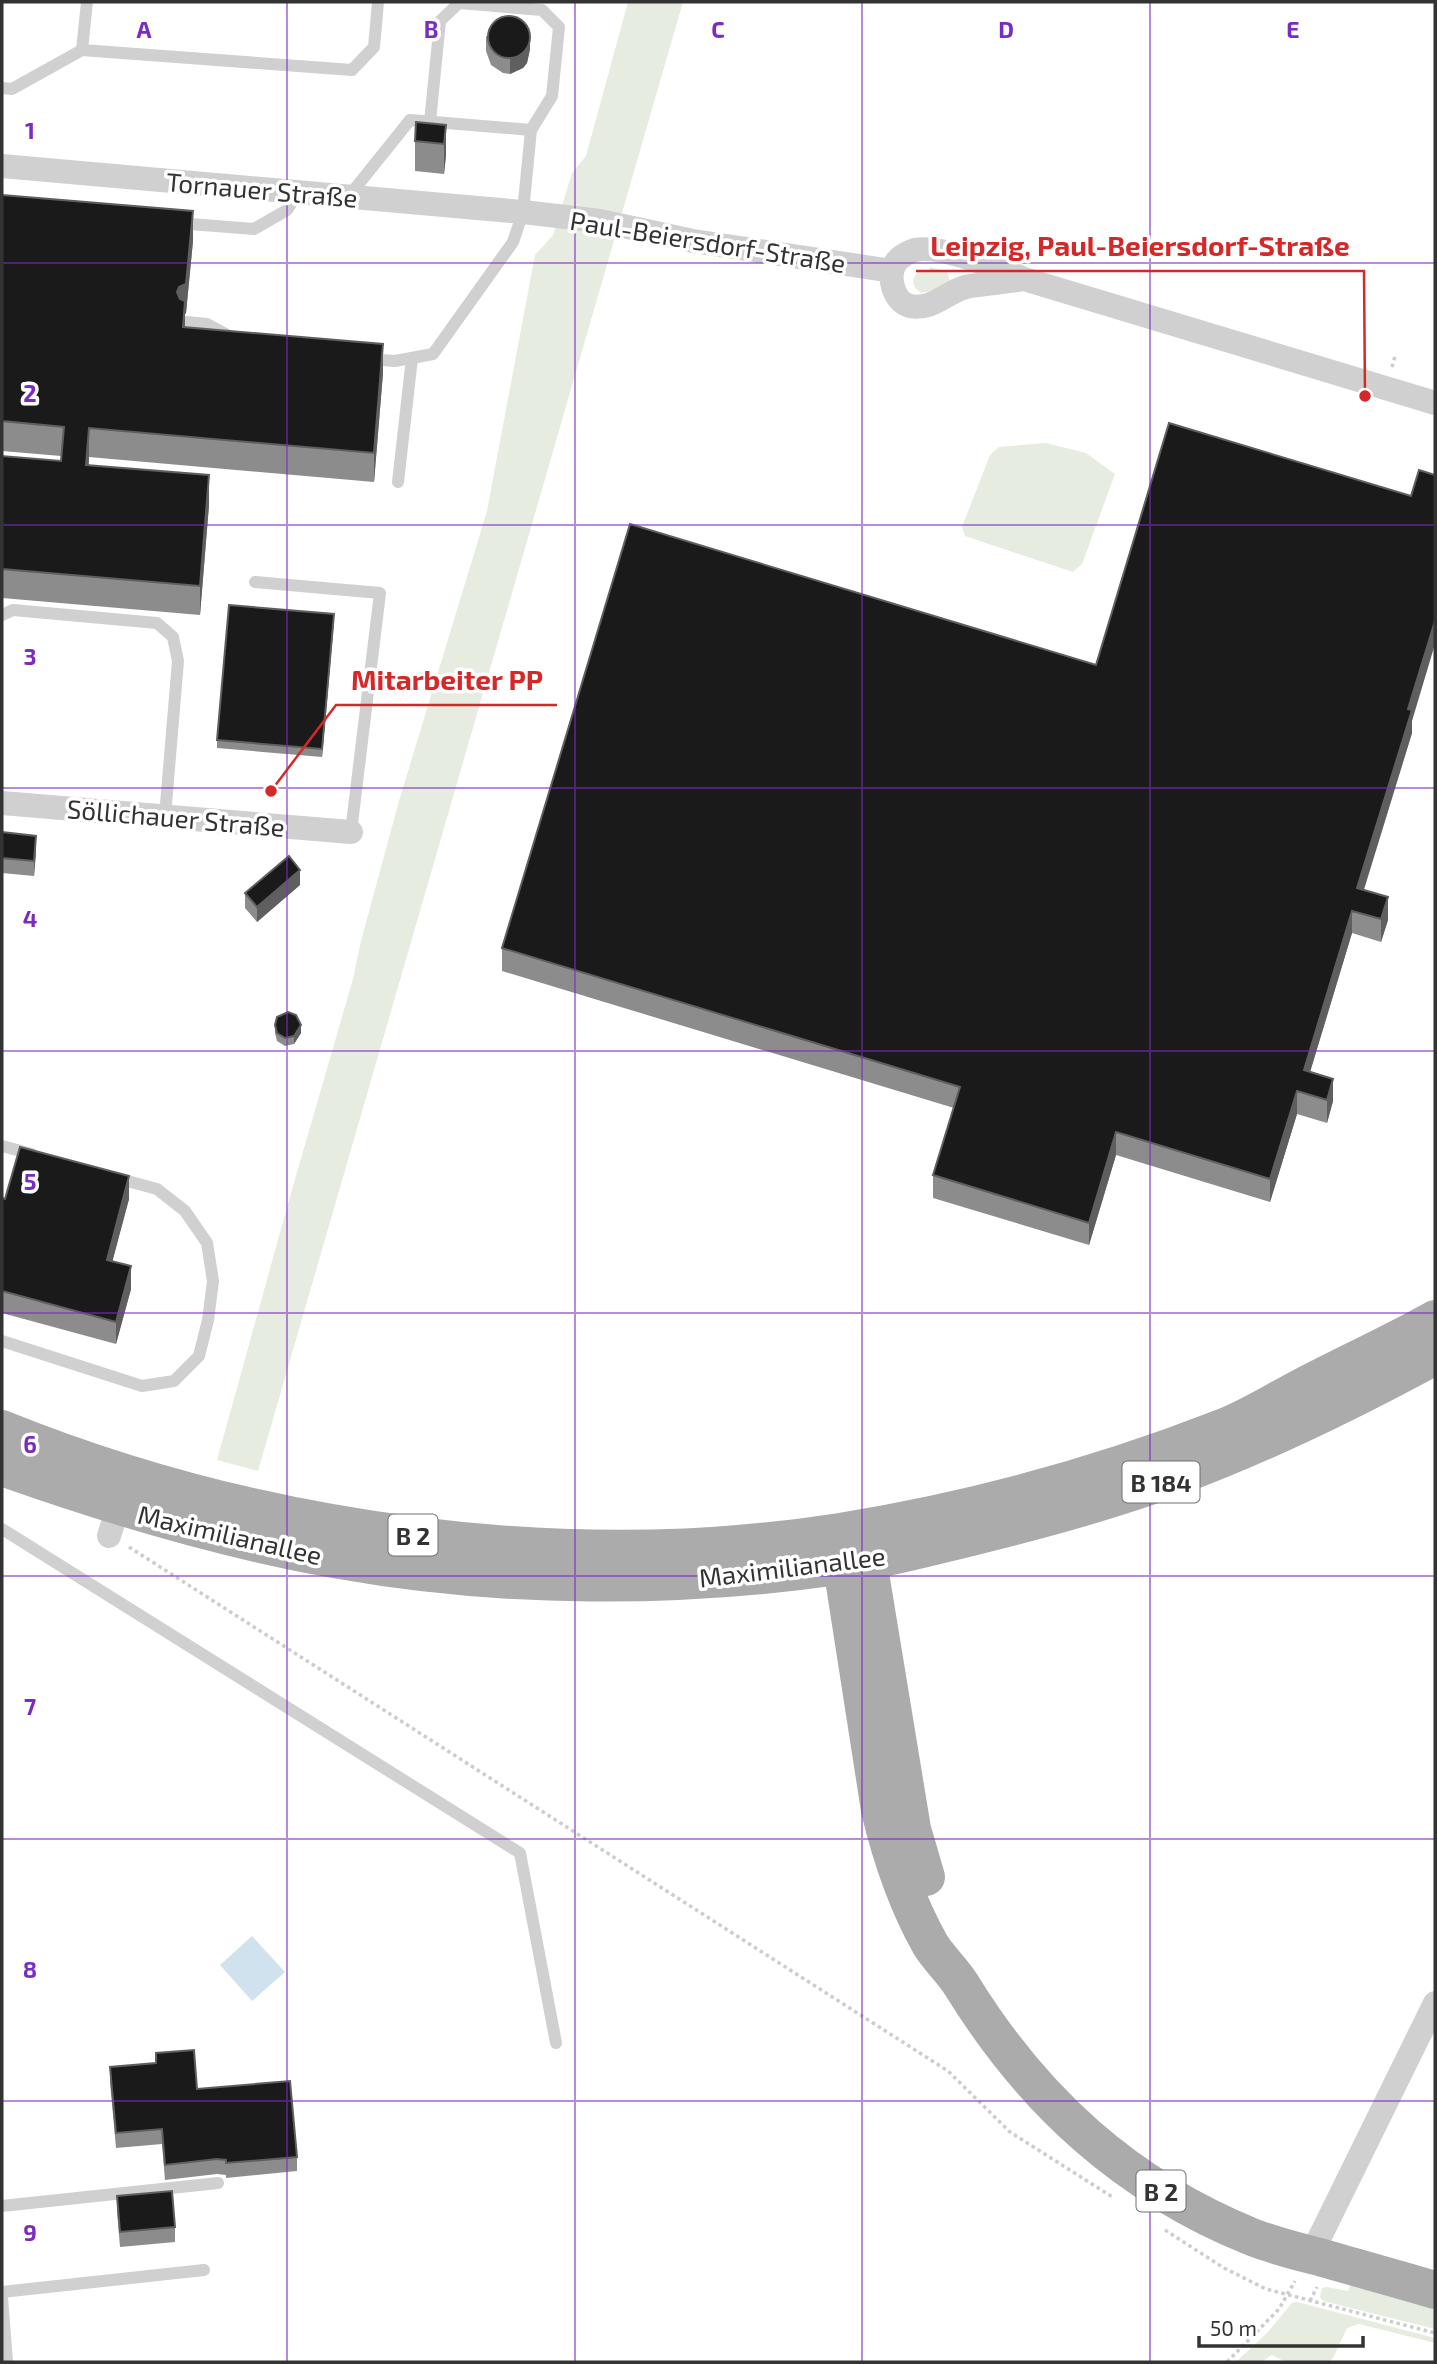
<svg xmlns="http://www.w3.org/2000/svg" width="1437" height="2364" viewBox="0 0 1437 2364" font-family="'Exo 2',sans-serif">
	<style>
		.green { fill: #e6ecdf }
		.water { fill: #cfe2ee }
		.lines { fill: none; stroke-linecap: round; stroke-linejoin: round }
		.path { stroke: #cdcdcd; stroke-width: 3.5; stroke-dasharray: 3.5 3.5; stroke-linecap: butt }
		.service { stroke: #d0d0d0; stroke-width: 12 }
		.minor { stroke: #d0d0d0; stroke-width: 24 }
		.primary { stroke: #ababab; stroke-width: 38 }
		.wall { fill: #8c8c8c }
		.shaded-wall { fill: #5f5f5f }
		.building { fill: #1a1a1a; stroke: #5f5f5f; stroke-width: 2 }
		.grid { fill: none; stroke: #7b2cbf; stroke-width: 2; stroke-opacity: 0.55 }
		.labels { text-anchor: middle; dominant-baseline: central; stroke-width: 7; stroke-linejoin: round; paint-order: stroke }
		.shield { fill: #fff; stroke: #707070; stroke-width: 2 }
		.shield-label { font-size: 24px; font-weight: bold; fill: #333 }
		.street-label { font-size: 26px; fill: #333; stroke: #fff }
		.grid-label { font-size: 23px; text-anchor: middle; font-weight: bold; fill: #7b2cbf; stroke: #fff; stroke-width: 7; stroke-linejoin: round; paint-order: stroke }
		.leader { fill: none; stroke: #d62828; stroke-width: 2.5 }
		.callout-dot { fill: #d62828; stroke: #fff; stroke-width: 2.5 }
		.callout-label { font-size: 28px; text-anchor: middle; font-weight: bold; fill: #d62828; stroke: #fff; stroke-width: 7; stroke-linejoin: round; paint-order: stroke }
	</style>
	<rect width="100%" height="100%" fill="#fff"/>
	<g class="green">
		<polygon points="628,2 683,2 258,1471 217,1460 291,1193 353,979 361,941 399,801 487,511 535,255 553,235 572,173 586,156"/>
		<path d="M930,267L947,272L950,281L931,293L930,291L921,293L915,288L913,282C916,272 918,269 929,270Z"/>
		<polygon points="1046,443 1086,453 1115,474 1082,564 1073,572 965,536 962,527 990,455 999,447"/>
		<polygon points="1351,2283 1435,2304 1435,2329 1323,2301 1320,2297 1322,2288 1327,2287 1348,2291"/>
		<polygon points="1297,2302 1435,2338 1435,2343 1359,2324 1347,2328 1333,2358 1328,2362 1286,2362 1272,2355 1261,2362 1236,2362 1268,2332 1292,2303"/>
	</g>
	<polygon class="water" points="252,1936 285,1972 252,2001 220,1965"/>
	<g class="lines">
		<g class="path">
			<polyline points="1392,367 1395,356"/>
			<polyline points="129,1547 948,2071 1010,2132 1114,2198"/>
			<polyline points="1165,2230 1224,2268 1266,2289 1435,2333"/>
			<polyline points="1310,2301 1317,2287"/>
			<polyline points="1227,2362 1279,2309 1295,2281"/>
		</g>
		<g class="service">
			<polyline points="82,50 87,2"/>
			<polyline points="2,88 12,89 82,50 352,70 374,47 378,2"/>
			<polyline points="349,196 410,120 531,130 552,96 559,27 542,10 459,3 440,21 430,122"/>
			<polyline points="177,223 254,229 287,210 299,192"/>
			<polyline points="186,322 207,324 231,337"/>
			<polyline points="368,359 395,361 433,354 513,242 523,212 531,130"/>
			<polyline points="398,482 412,358"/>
			<polyline points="255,582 380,593 351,832"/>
			<polyline points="2,615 13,610 157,623 173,637 178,661 165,816"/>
			<polyline points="2,1146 32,1154"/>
			<polyline points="2,1341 142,1386 174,1381 199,1356 208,1320 213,1281 207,1243 185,1211 157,1189 113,1177"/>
			<polyline points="2,1529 520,1853 556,2043"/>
			<polyline points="2,2206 218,2183"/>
			<polyline points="2,2292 204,2270"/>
			<polyline points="2,2297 7,2362"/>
		</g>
		<g class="minor">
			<polyline points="2,166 523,212 600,221 693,241 892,271"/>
			<path d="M1024,279C1006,282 988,284 970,286C949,289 934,311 910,306C893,302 886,274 897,261C901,256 909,252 915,250C939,244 1001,269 1024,279L1435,403"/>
			<polyline points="2,803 351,832"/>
			<polyline points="109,1536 118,1507"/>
			<polyline points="1311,2255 1435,2003"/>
		</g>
		<g class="primary">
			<path d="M2,1429C260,1533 564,1575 840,1532C971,1511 1099,1476 1222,1428C1250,1417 1275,1401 1302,1387C1346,1364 1392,1343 1435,1319"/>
			<path d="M2,1467C112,1506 224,1540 340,1560C503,1589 675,1589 839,1566C881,1560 922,1549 963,1539C1036,1521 1108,1502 1178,1476C1267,1443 1352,1401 1435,1356"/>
			<polyline points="864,1537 912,1829 926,1877"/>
			<path d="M838,1540L880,1810C891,1856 907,1903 930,1944C939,1959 953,1971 962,1986C1033,2101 1126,2186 1252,2237C1275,2246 1300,2252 1323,2258C1361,2269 1398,2279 1435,2290"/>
		</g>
	</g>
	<g class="wall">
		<polygon points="486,36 530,49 527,63 523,68 510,74 503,73 491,65 486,51"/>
		<polygon points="446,125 446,155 444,174 415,171 415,141"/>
		<polygon points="2,195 193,241 186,313 185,314 185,327 383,373 374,482 89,457 89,465 209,505 200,615 2,598 2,456 61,461 61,456 2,451"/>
		<polygon points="334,621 322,757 217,748 217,740"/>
		<polygon points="1096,665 1412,721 1412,733 1364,890 1388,920 1381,942 1352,933 1310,1072 1333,1101 1327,1123 1297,1114 1270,1202 1116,1155 1089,1245 933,1198 933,1175 954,1108 502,971 502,948"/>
		<polygon points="2,832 36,851 34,876 2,873"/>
		<polygon points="300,885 257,922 245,908 245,893"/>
		<polygon points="275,1025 301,1033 294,1044 285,1046 277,1041 275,1033"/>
		<polygon points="2,1198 5,1199 129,1199 112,1261 131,1289 116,1344 2,1313"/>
		<polygon points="156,2053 197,2089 297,2157 297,2171 226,2178 226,2175 217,2174 165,2180 162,2144 116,2148 110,2082 110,2067 156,2063"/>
		<polygon points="117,2196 175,2227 175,2242 120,2247 117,2211"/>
	</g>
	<g class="shaded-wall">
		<polygon points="530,34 530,49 527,63 523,68 510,74 510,59"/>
		<polygon points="446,125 446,155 444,174 444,144"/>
		<polygon points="193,211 193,241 186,313 185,314 185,331 179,316 177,292"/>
		<polygon points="383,344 383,373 374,482 374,453"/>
		<polygon points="89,428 89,457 86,494 86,465"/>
		<polygon points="209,475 209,505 200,615 200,586"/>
		<polygon points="334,614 334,621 322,757 322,749"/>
		<polygon points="1435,621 1435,644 1412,721 1412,733 1357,911 1357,888 1408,709"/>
		<polygon points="36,836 36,851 34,876 34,861"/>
		<polygon points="300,870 300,885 257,922 257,907"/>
		<polygon points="1388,897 1388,920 1381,942 1381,919"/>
		<polygon points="1352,911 1352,933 1304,1092 1304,1070"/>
		<polygon points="301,1025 301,1033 294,1044 294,1036"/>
		<polygon points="1333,1079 1333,1101 1327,1123 1327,1100"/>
		<polygon points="1297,1091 1297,1114 1270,1202 1270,1179"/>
		<polygon points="1116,1132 1116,1155 1089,1245 1089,1223"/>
		<polygon points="129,1176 129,1199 107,1282 107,1260"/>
		<polygon points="131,1266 131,1289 116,1344 116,1322"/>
	</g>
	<g class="building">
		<circle cx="509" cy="37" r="21"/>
		<polygon points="416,122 446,125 444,144 415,141"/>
		<polygon points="2,195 193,211 186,284 179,287 177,292 180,299 185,301 183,327 383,344 374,453 89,428 86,465 209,475 200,586 2,569 2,456 61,461 64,427 2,421"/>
		<polygon points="1169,423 1411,496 1419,470 1435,475 1435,621 1408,709 1412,710 1357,888 1388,897 1381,919 1352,911 1304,1070 1333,1079 1327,1100 1297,1091 1270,1179 1116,1132 1089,1223 933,1175 960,1087 502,948 630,524 1096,665"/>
		<polygon points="229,605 334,614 322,749 217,740"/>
		<polygon points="2,832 36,836 34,861 2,858"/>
		<polygon points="289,856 300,870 257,907 245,893"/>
		<polygon points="288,1012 296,1015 301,1025 294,1036 285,1038 277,1033 275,1025 277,1017"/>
		<polygon points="20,1147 129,1176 107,1260 131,1266 116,1322 2,1291 2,1198 5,1199"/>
		<polygon points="194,2050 197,2089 290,2081 297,2157 226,2163 226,2160 217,2159 165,2165 162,2129 116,2133 110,2067 156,2063 156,2053"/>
		<polygon points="172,2191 175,2227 120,2232 117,2196"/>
	</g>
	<path class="grid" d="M287,2V2362M575,2V2362M862,2V2362M1150,2V2362M2,263H1435M2,525H1435M2,788H1435M2,1051H1435M2,1313H1435M2,1576H1435M2,1839H1435M2,2101H1435"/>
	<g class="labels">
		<g class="shield">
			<rect x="1122.5" y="1461.5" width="77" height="41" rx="5"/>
			<rect x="388.5" y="1514.5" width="49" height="41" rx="5"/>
			<rect x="1136.5" y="2170.5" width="49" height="41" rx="5"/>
		</g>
		<g class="shield-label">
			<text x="1161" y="1482">B 184</text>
			<text x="413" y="1535">B 2</text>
			<text x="1161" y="2191">B 2</text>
		</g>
		<g class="street-label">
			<text transform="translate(262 189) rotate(5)">Tornauer Straße</text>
			<text transform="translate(708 241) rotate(9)">Paul-Beiersdorf-Straße</text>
			<text transform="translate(176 817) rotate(5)">Söllichauer Straße</text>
			<text transform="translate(230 1534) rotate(13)">Maximilianallee</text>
			<text transform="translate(792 1566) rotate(-7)">Maximilianallee</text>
		</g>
	</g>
	<g class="grid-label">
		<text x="144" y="38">A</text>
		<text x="431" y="38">B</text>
		<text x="718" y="38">C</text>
		<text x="1006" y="38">D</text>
		<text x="1293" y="38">E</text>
		<text x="30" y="139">1</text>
		<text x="30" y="402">2</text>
		<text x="30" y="665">3</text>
		<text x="30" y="927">4</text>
		<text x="30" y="1190">5</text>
		<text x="30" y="1453">6</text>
		<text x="30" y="1715">7</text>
		<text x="30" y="1978">8</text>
		<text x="30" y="2241">9</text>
	</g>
	<path class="leader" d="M1365 396L1364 271H916M271 791L336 705H557"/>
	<g class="callout-dot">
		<circle cx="1365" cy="396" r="7"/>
		<circle cx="271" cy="791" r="7"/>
	</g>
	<g class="callout-label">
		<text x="1140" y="256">Leipzig, Paul-Beiersdorf-Straße</text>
		<text x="447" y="690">Mitarbeiter PP</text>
	</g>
	<rect width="1437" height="2364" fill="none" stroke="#333333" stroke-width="7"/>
	<path d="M1199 2336v10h164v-10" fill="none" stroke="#333333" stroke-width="3.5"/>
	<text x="1210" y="2336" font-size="21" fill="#333333" stroke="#ffffff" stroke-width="5" paint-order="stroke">50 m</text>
</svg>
